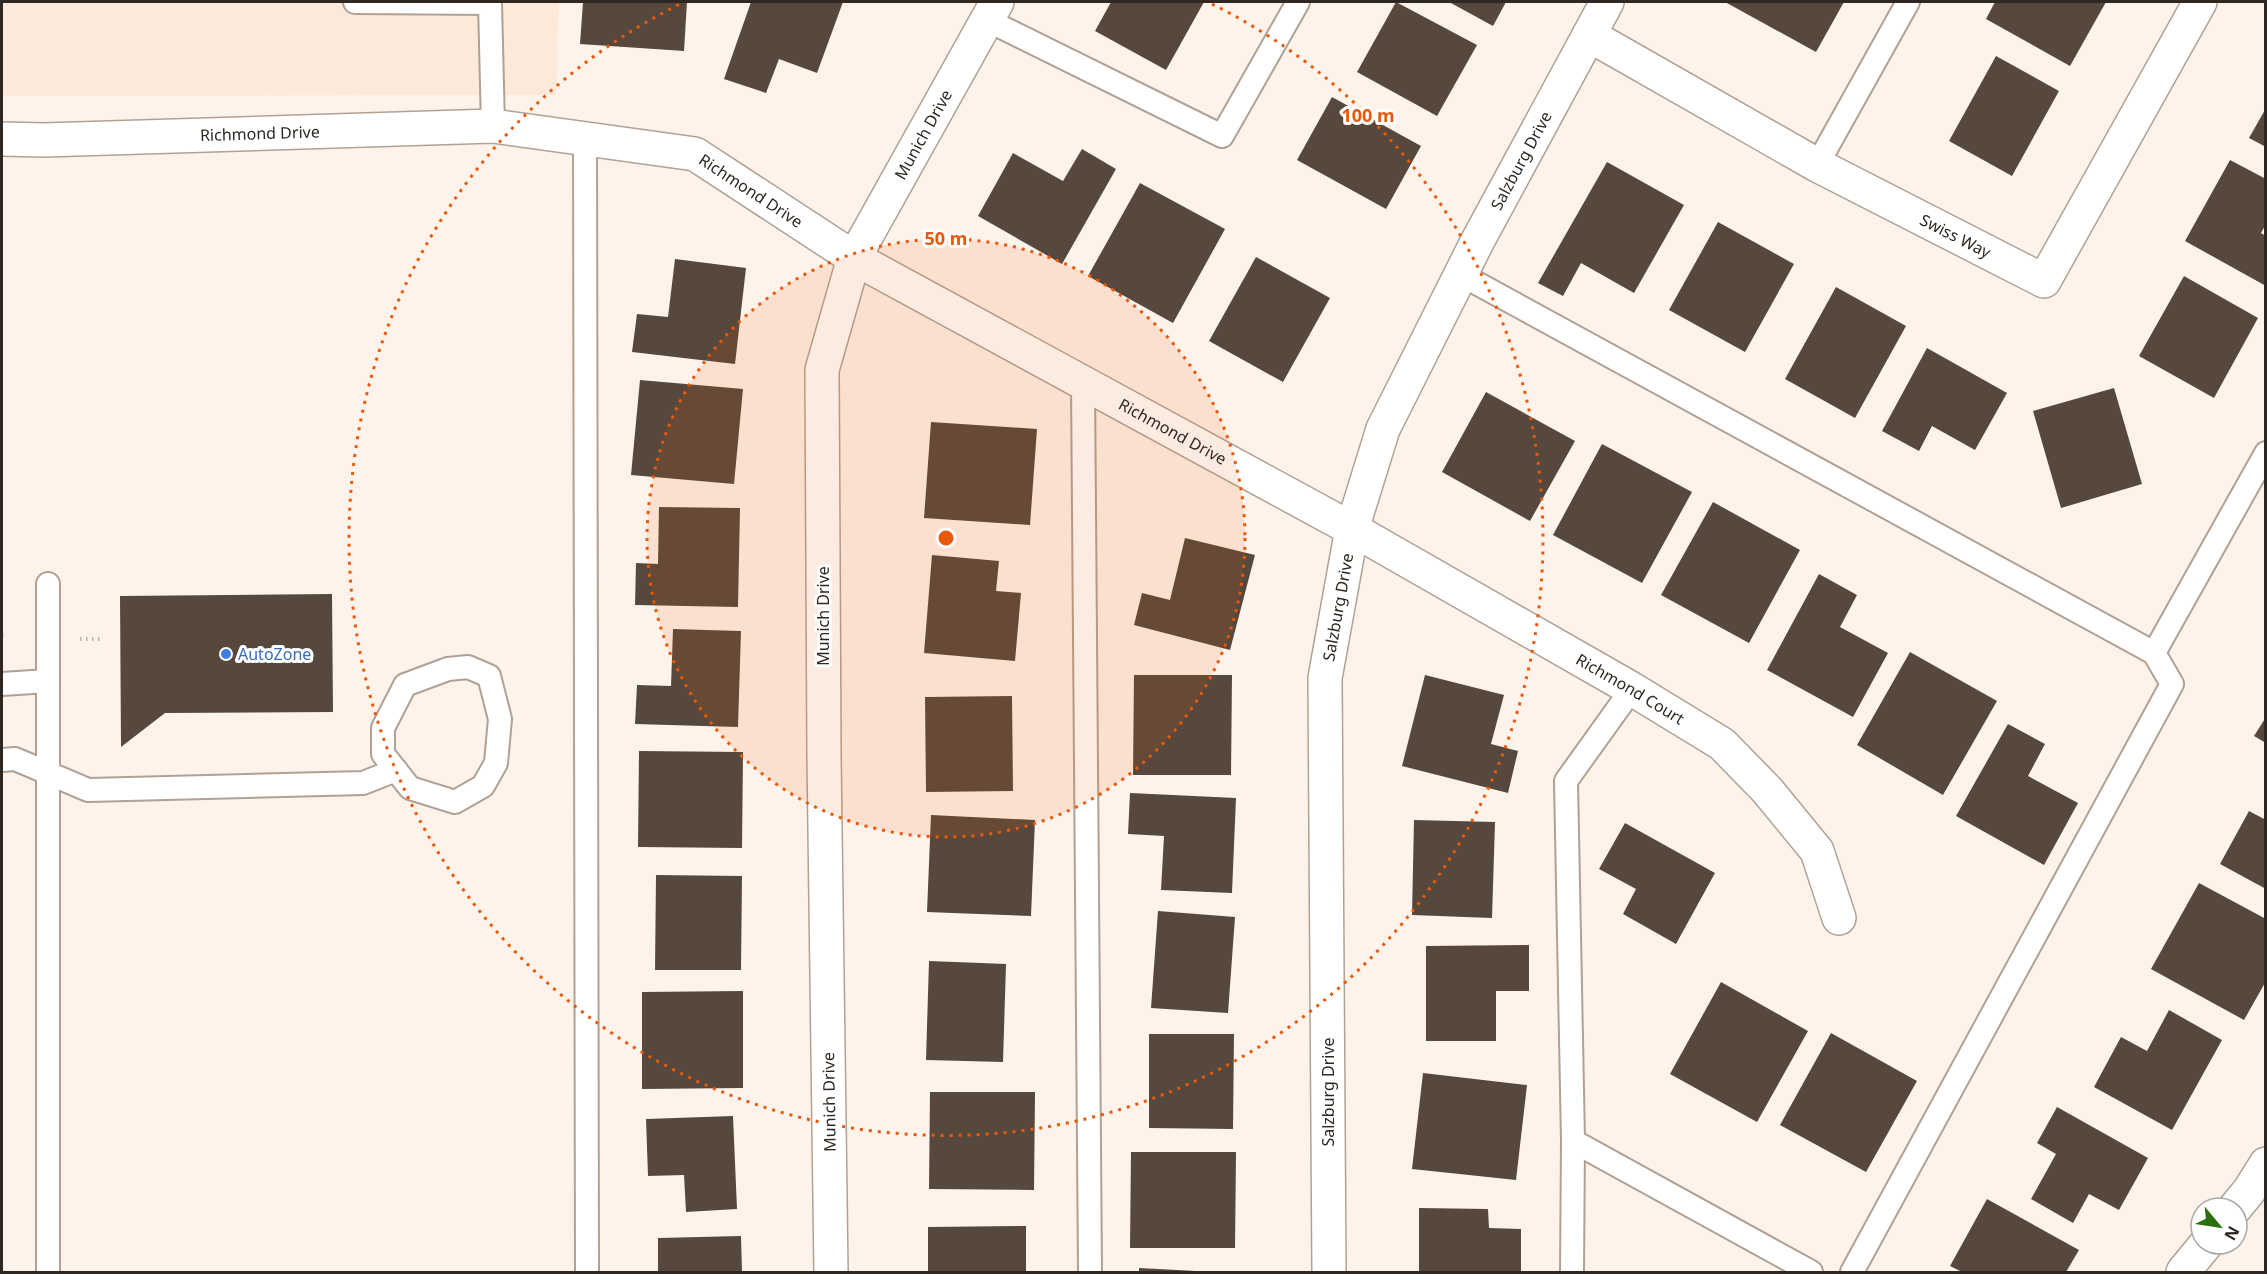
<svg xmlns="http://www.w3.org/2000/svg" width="2267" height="1274" viewBox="0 0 2267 1274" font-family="'Noto Sans',sans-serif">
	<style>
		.built { fill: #fce9da }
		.building { fill: #56483d }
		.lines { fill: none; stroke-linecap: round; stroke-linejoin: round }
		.lane-casing { stroke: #b1a194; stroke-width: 26 }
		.street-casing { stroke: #b1a194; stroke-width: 36 }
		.path { stroke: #bcb2ab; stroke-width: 4; stroke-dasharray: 1.5 4.5; stroke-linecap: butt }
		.lane { stroke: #fff; stroke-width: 22 }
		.street { stroke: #fff; stroke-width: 33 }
		.ring { fill: none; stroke: #e8590c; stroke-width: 3; stroke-dasharray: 3 6 }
		.shop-dot { fill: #3f7fe0; stroke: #fff; stroke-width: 2 }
		.labels { text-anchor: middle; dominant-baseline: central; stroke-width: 6; stroke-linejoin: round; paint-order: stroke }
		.street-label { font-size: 16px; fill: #2e2722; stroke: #fff }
		.shop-label { font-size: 16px; fill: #366cbe; stroke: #fff; text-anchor: start }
		.centre { fill: #e8590c; stroke: #fff; stroke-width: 3 }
		.ring-label { font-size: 18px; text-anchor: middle; font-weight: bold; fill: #e8590c; stroke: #fff; stroke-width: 6; stroke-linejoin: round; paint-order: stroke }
	</style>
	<rect width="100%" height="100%" fill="#fef3eb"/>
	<polygon class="built" points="2,2 559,2 556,95 2,96"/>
	<g class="building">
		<polygon points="583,2 687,2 684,51 580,44"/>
		<polygon points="751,2 843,2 817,73 779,59 766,93 724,79"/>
		<polygon points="1111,2 1204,2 1166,70 1095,31"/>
		<polygon points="1396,2 1477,45 1437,116 1357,72"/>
		<polygon points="1449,2 1506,2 1493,26"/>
		<polygon points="1725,2 1844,2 1816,52"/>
		<polygon points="1995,2 2106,2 2070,66 1986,19"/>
		<polygon points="1996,56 2059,91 2012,176 1949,141"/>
		<polygon points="1332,97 1421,146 1386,209 1297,160"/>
		<polygon points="2266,108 2266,147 2249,138"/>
		<polygon points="1082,149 1116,169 1062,264 978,216 1013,153 1063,181"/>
		<polygon points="2230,160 2266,179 2266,224 2261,233 2266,236 2266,286 2185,241"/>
		<polygon points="1607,162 1684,205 1634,293 1581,263 1563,296 1538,283"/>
		<polygon points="1140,183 1225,229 1173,323 1088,276"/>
		<polygon points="1718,222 1794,264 1745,352 1669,310"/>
		<polygon points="1256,257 1330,298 1283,382 1209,341"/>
		<polygon points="675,259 746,268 735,364 632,352 637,314 668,317"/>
		<polygon points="2184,276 2258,318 2214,398 2139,356"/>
		<polygon points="1836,287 1906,326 1855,418 1785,379"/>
		<polygon points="1927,348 2007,393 1975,450 1932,426 1919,451 1882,431"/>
		<polygon points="640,380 743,389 734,484 631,475"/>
		<polygon points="2114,388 2142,484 2061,508 2033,411"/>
		<polygon points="1486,392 1575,441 1530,521 1442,472"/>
		<polygon points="931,422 1037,429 1030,525 924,518"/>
		<polygon points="1602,444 1692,492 1642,583 1553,535"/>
		<polygon points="1713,502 1800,550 1749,643 1661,595"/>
		<polygon points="659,507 740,508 738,607 635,605 636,563 658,564"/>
		<polygon points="1185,538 1255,555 1230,650 1134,625 1142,593 1170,600"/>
		<polygon points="932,555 999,561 996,591 1021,593 1015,661 924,653"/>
		<polygon points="1819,574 1857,595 1840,627 1888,653 1853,717 1767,670"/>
		<polygon points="332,594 333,712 165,713 121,747 120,596"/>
		<polygon points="673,629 741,631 738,727 635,724 637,685 671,686"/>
		<polygon points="1910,652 1997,701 1943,795 1857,745"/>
		<polygon points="1134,675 1232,675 1231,775 1133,775"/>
		<polygon points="1425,675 1504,695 1491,744 1518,751 1508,793 1402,766"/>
		<polygon points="1012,696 1013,791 926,792 925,697"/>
		<polygon points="2266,717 2266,743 2254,736"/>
		<polygon points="2008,724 2045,744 2028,776 2078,803 2044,865 1956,816"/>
		<polygon points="639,751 743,752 742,848 638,847"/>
		<polygon points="1130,793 1236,798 1232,893 1161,890 1164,836 1128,834"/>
		<polygon points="2249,811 2266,820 2266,889 2220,864"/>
		<polygon points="931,815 1035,820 1031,916 927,912"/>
		<polygon points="1414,820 1495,822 1492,918 1412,915"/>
		<polygon points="1625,823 1715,873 1676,944 1623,914 1636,889 1599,869"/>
		<polygon points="656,875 742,876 741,970 655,970"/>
		<polygon points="2199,883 2266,919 2266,981 2244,1020 2151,969"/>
		<polygon points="1158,911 1235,917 1228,1013 1151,1008"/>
		<polygon points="1529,945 1529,991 1496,991 1496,1041 1426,1041 1426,946"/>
		<polygon points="929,961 1006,964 1003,1062 926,1060"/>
		<polygon points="1721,982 1808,1031 1757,1122 1670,1074"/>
		<polygon points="743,991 743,1088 642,1089 642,992"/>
		<polygon points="2169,1010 2222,1040 2172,1130 2094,1087 2121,1037 2147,1051"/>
		<polygon points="1831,1033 1917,1081 1866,1172 1780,1125"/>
		<polygon points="1149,1034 1234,1034 1233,1129 1149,1128"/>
		<polygon points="1423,1073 1527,1085 1516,1180 1412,1169"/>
		<polygon points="930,1092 1035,1092 1034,1190 929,1189"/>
		<polygon points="2057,1107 2148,1158 2119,1210 2089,1194 2073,1223 2031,1199 2056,1154 2037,1143"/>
		<polygon points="733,1116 737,1209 686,1212 684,1175 648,1176 646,1119"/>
		<polygon points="1131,1152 1236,1152 1235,1248 1130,1248"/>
		<polygon points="1987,1199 2079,1250 2066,1272 1962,1272 1950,1266"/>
		<polygon points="1419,1208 1488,1209 1489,1228 1521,1229 1521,1272 1419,1272"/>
		<polygon points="1026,1226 1026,1272 928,1272 928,1227"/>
		<polygon points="741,1236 742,1272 658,1272 658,1238"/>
		<polygon points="1139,1268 1196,1271 1196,1272 1139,1272"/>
	</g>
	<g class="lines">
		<defs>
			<g id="lane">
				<polyline points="355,2 490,3 493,126"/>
				<polyline points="987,20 1222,136 1298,2"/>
				<polyline points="585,138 587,1272"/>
				<polyline points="1817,165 1908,2"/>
				<polyline points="1460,274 2154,653 2266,453"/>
				<polyline points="1083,383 1090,1272"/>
				<polyline points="48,584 48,1272"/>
				<polygon points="468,667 489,676 500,719 496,763 483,786 455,802 410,788 383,754 383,728 405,685 448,669"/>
				<polyline points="2,684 48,681"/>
				<polyline points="2,760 15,759 88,790 363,783 396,770"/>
				<polyline points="1573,1141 1811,1272"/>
				<polyline points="1572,1272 1573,1141 1566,781 1632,689"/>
				<polyline points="1852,1272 2172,684 2154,653"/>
			</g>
			<g id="street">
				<path id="s1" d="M1589,35L1817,165L2044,281L2200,2"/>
				<path id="s2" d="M2,139L44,140L493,126L695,154L854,258L1352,529L1632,689L1722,744L1767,790L1817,851L1839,918"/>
				<polyline points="2235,1208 2249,1191 2266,1164"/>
				<path id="s3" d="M831,1272L824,755L822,370L854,258L997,2"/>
				<path id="s4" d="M1329,1272L1325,678L1352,529L1383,429L1477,242L1607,2"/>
				<polyline points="2183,1272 2206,1244"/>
			</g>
		</defs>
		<use href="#lane" class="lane-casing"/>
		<use href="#street" class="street-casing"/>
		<g class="path">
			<polyline points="2,635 7,635"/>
			<polyline points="80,639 103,639"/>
		</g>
		<use href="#lane" class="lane"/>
		<use href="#street" class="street"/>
	</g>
	<circle cx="946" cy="538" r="299" fill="#e8590c" fill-opacity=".12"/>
	<g class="ring">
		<circle cx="946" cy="538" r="299"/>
		<path d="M1212 4A597 597 0 1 1 680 4"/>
	</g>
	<circle class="shop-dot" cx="226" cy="654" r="6"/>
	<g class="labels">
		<g class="street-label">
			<text stroke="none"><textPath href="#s2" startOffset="258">Richmond Drive</textPath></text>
			<text stroke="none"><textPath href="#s3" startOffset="1160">Munich Drive</textPath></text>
			<text stroke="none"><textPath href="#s4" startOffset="1152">Salzburg Drive</textPath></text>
			<text stroke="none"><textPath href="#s2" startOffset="762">Richmond Drive</textPath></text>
			<text stroke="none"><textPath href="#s1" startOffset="418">Swiss Way</textPath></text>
			<text stroke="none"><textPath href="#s2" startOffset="1248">Richmond Drive</textPath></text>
			<text stroke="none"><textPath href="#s4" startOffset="666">Salzburg Drive</textPath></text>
			<text transform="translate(823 616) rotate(-90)">Munich Drive</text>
			<text stroke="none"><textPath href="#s2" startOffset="1773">Richmond Court</textPath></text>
			<text transform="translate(1328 1092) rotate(-90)">Salzburg Drive</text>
			<text transform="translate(829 1102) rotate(-91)">Munich Drive</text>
		</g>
		<g class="shop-label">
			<text x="238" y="654">AutoZone</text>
		</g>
	</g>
	<circle cx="946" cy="538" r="9" class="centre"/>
	<g class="ring-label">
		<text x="1368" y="122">100 m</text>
		<text x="946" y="245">50 m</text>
	</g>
	<rect width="2267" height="1274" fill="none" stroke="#2e2722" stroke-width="6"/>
	<g transform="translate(2219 1226) rotate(119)"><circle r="28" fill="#ffffff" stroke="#aba9a7" stroke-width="1.5"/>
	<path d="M0-4.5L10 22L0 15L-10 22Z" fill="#2b700d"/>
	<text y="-9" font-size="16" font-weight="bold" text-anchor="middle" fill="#2e2722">N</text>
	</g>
</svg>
